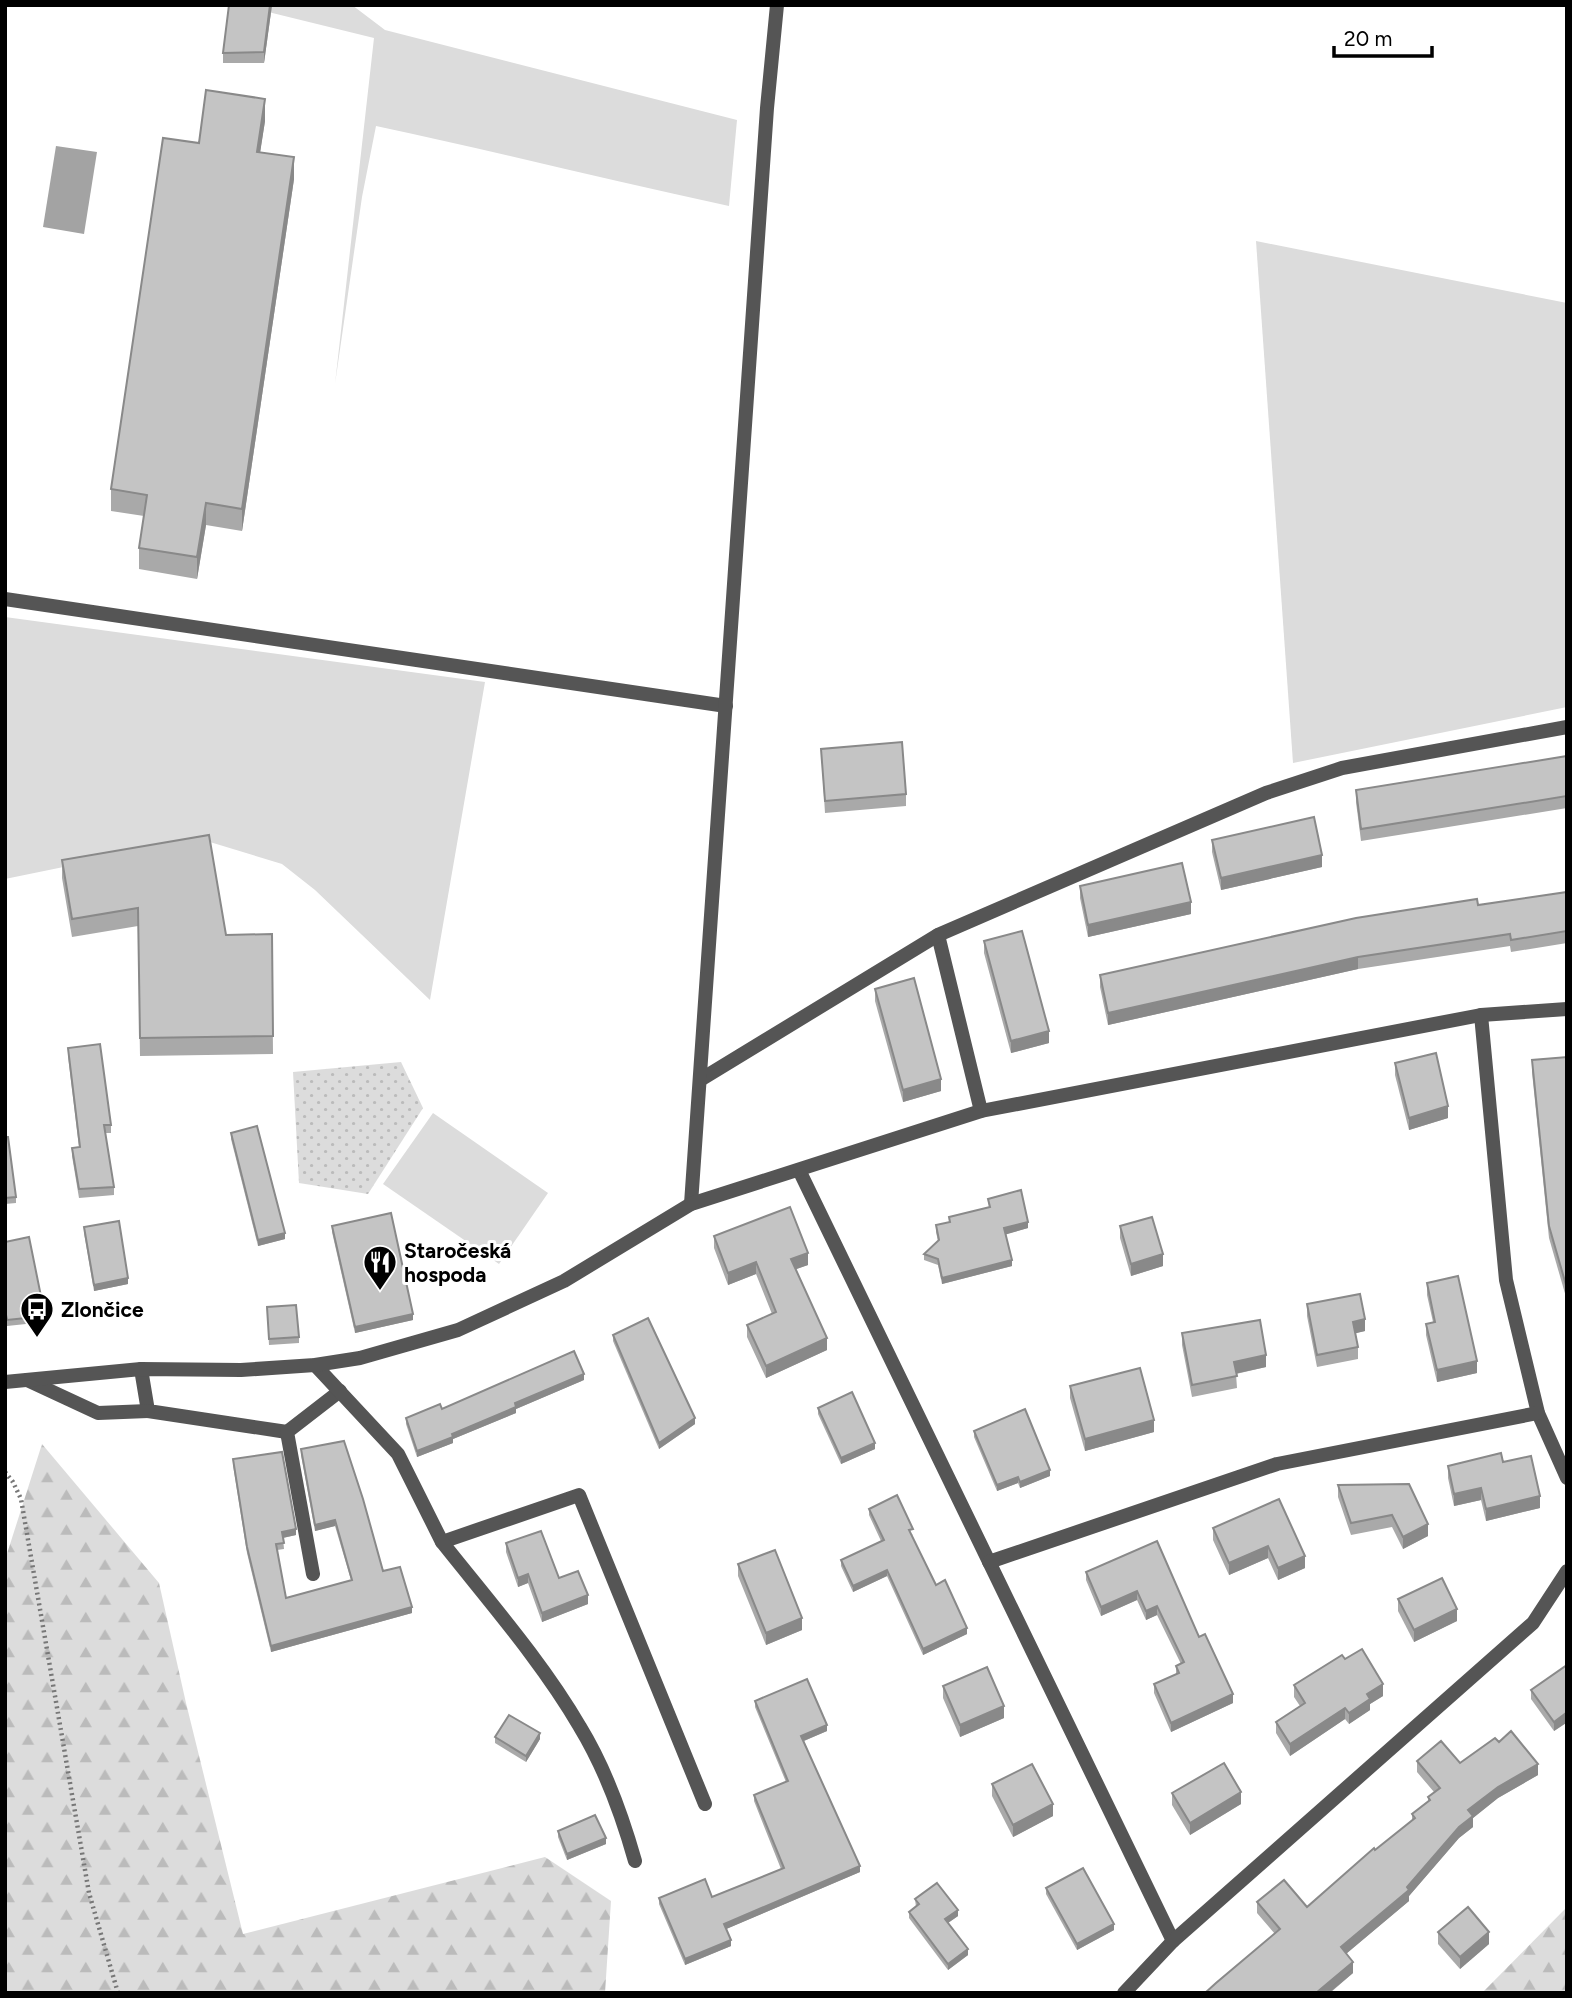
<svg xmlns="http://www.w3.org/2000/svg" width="1572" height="1998" viewBox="0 0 1572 1998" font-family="Figtree,sans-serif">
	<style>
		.grass { fill: #dcdcdc }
		.forest { fill: url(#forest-firs) }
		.park { fill: url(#park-dots) }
		.water { fill: #a3a3a3 }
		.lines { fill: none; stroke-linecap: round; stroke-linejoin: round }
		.path { stroke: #777; stroke-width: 4.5; stroke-dasharray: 2 3.5; stroke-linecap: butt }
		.service { stroke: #555; stroke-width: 14 }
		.minor { stroke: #555; stroke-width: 14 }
		.tertiary { stroke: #555; stroke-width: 14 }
		.wall { fill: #a9a9a9 }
		.shaded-wall { fill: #898989 }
		.building { fill: #c4c4c4; stroke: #898989; stroke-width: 2 }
		.labels { text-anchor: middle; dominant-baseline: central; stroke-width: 6; stroke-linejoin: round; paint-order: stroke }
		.poi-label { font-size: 21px; font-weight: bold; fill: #000; stroke: #fff; text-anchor: start }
	</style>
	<defs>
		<pattern id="forest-firs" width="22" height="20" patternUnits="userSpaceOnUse" patternTransform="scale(1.75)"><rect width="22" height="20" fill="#dcdcdc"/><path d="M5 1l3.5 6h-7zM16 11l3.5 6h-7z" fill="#bbb"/></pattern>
		<pattern id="park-dots" width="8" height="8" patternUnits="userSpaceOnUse" patternTransform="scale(1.75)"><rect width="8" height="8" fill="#dcdcdc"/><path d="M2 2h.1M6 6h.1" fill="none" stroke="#bbb" stroke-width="1.8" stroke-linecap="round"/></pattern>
	</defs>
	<rect width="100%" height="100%" fill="#fff"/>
	<g class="grass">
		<path d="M240,5H352L385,30L737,120L729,206C611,181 494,151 376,126L362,197L335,384L374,38Z"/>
		<polygon points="1256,241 1567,303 1567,707 1293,763"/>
		<polygon points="5,617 485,682 430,1000 315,890 282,864 200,839 5,879"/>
		<polygon points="433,1113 548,1193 499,1264 383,1184"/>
	</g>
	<g class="forest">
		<polygon points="42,1444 159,1583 186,1703 243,1934 545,1857 611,1901 605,1993 5,1993 5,1560"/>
		<polygon points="1567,1907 1567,1993 1482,1993"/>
	</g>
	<polygon class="park" points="401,1062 423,1108 368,1194 299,1183 293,1072"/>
	<polygon class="water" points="56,146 97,152 84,234 43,227"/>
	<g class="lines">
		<polyline class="path" points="5,1472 13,1482 21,1499 89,1893 118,1993"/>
		<g class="service">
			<polyline points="5,599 726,706"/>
			<polyline points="141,1369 148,1411 287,1432"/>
			<polyline points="27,1380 98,1413 148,1411"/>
			<polyline points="313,1574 287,1432 340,1391"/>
		</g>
		<g class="minor">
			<polyline points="938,935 981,1111"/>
			<polyline points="1481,1015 1506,1280 1538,1413 1567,1478"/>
			<polyline points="700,1080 938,935 1266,793 1342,768 1567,727"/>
			<polyline points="799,1170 1173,1941"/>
			<polyline points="315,1365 398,1454 442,1542 579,1495 705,1804"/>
			<path d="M442,1542C488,1600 543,1663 580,1727C605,1768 622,1815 635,1861"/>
			<polyline points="989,1562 1277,1464 1538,1413"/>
			<polyline points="1124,1993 1173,1941 1533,1623 1567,1571"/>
		</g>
		<g class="tertiary">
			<polyline points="691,1204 767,108 777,5"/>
			<polyline points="5,1382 141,1369 241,1370 315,1365 360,1358 458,1330 564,1281 691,1204 981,1111 1481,1015 1567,1009"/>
		</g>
	</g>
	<g class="wall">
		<polygon points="272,5 264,63 223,63 223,53"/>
		<polygon points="265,121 260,152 294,179 242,531 206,525 197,579 139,569 139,548 144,516 111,511 111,489 199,143"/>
		<polygon points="821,749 906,794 906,806 825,813"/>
		<polygon points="1567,756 1567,808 1361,841 1356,802 1356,790"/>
		<polygon points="1212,840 1322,867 1221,890 1212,852"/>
		<polygon points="62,860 226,935 272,934 273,1054 140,1056 138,926 72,937 62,878"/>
		<polygon points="1080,886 1191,914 1088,937 1080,898"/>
		<polygon points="1567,892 1567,943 1511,952 1510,946 1358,969 1108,1025 1100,987 1100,975 1478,905"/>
		<polygon points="984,941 1049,1043 1011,1053 984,953"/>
		<polygon points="875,989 941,1091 903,1102 875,1001"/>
		<polygon points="68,1048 111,1125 111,1133 105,1133 114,1187 114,1195 79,1198 72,1156 72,1148 79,1147 68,1056"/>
		<polygon points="1567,1057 1566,1297 1549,1238 1532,1072 1532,1060"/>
		<polygon points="1395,1063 1448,1118 1409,1130 1395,1075"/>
		<polygon points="231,1133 285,1239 258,1246 231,1139"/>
		<polygon points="5,1137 16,1197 16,1203 5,1204"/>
		<polygon points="988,1199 1028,1228 1006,1234 1012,1266 942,1284 938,1265 924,1260 924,1254 938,1241 936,1232 936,1225 949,1222 949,1217 989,1207"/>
		<polygon points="332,1226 413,1320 355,1333 332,1232"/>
		<polygon points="1120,1226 1163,1266 1131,1276 1120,1238"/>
		<polygon points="84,1227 128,1284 94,1291 84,1233"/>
		<polygon points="714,1236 808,1265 796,1269 827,1350 766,1378 747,1337 747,1325 772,1314 756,1274 728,1285 714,1248"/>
		<polygon points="5,1242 45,1316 45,1322 7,1326 5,1316"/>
		<polygon points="1427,1283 1477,1373 1437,1382 1426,1335 1426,1324 1433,1322 1427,1295"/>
		<polygon points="1307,1304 1365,1331 1355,1333 1358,1347 1358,1359 1317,1367 1307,1316"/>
		<polygon points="267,1307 299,1337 299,1343 269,1345"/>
		<polygon points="1182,1333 1266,1367 1236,1374 1237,1388 1192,1397 1182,1345"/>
		<polygon points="613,1335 695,1424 659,1449 613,1341"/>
		<polygon points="584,1380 516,1409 516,1413 453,1439 453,1443 417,1457 406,1424 406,1418 442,1409"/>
		<polygon points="1070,1386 1154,1432 1085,1451 1070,1398"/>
		<polygon points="818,1408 875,1449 841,1464 818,1414"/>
		<polygon points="974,1431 1050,1476 1020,1488 1018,1483 997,1491 974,1437"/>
		<polygon points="301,1449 412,1613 271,1652 247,1553 233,1465 233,1459 296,1535 283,1538 284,1549 277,1550 286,1598 351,1580 335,1526 315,1531 301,1455"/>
		<polygon points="1503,1462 1540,1508 1486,1521 1481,1500 1454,1506 1448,1478 1448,1466"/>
		<polygon points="1338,1485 1428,1536 1403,1549 1392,1527 1351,1535 1338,1497"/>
		<polygon points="1279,1499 1305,1568 1278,1580 1268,1558 1229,1575 1213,1540 1213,1528"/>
		<polygon points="869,1509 913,1535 911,1535 936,1585 967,1634 923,1655 887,1576 853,1592 841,1566 841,1560 881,1541 869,1515"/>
		<polygon points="1157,1541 1199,1637 1233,1703 1171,1732 1154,1693 1154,1684 1176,1674 1176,1666 1181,1664 1157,1615 1146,1620 1137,1600 1101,1616 1086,1580 1086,1572"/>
		<polygon points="506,1543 559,1578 588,1604 542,1622 528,1583 518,1587 506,1552"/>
		<polygon points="738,1564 802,1630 766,1645 738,1576"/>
		<polygon points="1398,1599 1457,1621 1414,1642 1398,1611"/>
		<polygon points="1345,1659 1383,1696 1370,1704 1370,1710 1349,1724 1345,1719 1290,1756 1276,1733 1276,1722 1300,1706 1294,1697 1294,1685"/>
		<polygon points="1567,1665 1567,1724 1566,1723 1554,1731 1531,1699 1531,1690"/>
		<polygon points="943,1686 1004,1718 960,1737 943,1698"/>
		<polygon points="755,1701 827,1731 804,1741 860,1872 726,1929 731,1946 685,1965 659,1904 659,1898 712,1897 781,1869 754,1801 754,1795 786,1782 755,1707"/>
		<polygon points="495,1737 540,1739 526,1762 495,1743"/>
		<polygon points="1499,1742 1538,1775 1498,1798 1473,1818 1473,1827 1459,1838 1409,1896 1409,1901 1346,1954 1353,1973 1330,1993 1205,1993 1275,1934 1257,1913 1257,1902 1307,1907 1412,1820 1412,1814 1428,1801 1428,1797 1434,1792 1417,1772 1417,1761 1460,1763"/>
		<polygon points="992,1784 1053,1816 1013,1837 992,1796"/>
		<polygon points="1172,1793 1241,1804 1190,1835 1172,1805"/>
		<polygon points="558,1831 606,1844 567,1860 558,1837"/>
		<polygon points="1046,1888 1114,1930 1077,1950 1046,1894"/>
		<polygon points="915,1899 958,1916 948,1923 968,1955 948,1970 909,1918 909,1912 916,1907"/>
		<polygon points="1438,1932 1489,1944 1460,1969 1438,1944"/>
	</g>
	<g class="shaded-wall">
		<polygon points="270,5 272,5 264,63 264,52"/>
		<polygon points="265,99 265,121 257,173 257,152"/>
		<polygon points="294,157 294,179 242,531 242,509"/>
		<polygon points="206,503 206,525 197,579 197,557"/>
		<polygon points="1322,855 1322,867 1221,890 1221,878"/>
		<polygon points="1191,902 1191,914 1088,937 1088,925"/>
		<polygon points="1358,957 1358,969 1108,1025 1108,1013"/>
		<polygon points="1049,1031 1049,1043 1011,1053 1011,1041"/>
		<polygon points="941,1079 941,1091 903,1102 903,1090"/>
		<polygon points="1448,1106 1448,1118 1409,1130 1409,1118"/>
		<polygon points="1028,1222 1028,1228 1004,1235 1004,1228"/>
		<polygon points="285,1233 285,1239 258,1246 258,1240"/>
		<polygon points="808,1253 808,1265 791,1271 791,1259"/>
		<polygon points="1163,1254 1163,1266 1131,1276 1131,1264"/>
		<polygon points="1012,1260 1012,1266 942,1284 942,1278"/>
		<polygon points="756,1262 756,1274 728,1285 728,1273"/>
		<polygon points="128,1278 128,1284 94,1291 94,1285"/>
		<polygon points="413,1314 413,1320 355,1333 355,1327"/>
		<polygon points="1365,1319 1365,1331 1353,1334 1353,1322"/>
		<polygon points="827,1338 827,1350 766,1378 766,1366"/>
		<polygon points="1266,1355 1266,1367 1234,1374 1234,1362"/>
		<polygon points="1477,1361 1477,1373 1437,1382 1437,1370"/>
		<polygon points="584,1374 584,1380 516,1409 516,1413 453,1439 453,1443 417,1457 417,1451 452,1434 515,1403"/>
		<polygon points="695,1418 695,1424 659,1449 659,1443"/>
		<polygon points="1154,1420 1154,1432 1085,1451 1085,1439"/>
		<polygon points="875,1443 875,1449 841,1464 841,1458"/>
		<polygon points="1050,1470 1050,1476 1020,1488 1020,1482"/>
		<polygon points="1018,1477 1018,1483 997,1491 997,1485"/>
		<polygon points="1481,1488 1481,1500 1454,1506 1454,1494"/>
		<polygon points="1540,1496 1540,1508 1486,1521 1486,1509"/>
		<polygon points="335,1520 335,1526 315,1531 315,1525"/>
		<polygon points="1428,1524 1428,1536 1403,1549 1403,1537"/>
		<polygon points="296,1529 296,1535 282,1538 282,1532"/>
		<polygon points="1268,1546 1268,1558 1229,1575 1229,1563"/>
		<polygon points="1305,1556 1305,1568 1278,1580 1278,1568"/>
		<polygon points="887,1570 887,1576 853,1592 853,1586"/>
		<polygon points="528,1574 528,1583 518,1587 518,1578"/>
		<polygon points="1137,1591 1137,1600 1101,1616 1101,1607"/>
		<polygon points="588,1595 588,1604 542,1622 542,1613"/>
		<polygon points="1157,1606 1157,1615 1146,1620 1146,1611"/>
		<polygon points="412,1607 412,1613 271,1652 271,1646"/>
		<polygon points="1457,1609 1457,1621 1414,1642 1414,1630"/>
		<polygon points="802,1618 802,1630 766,1645 766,1633"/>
		<polygon points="967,1628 967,1634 923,1655 923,1649"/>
		<polygon points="1383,1684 1383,1696 1370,1704 1370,1710 1349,1724 1349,1713 1367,1694"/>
		<polygon points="1233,1694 1233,1703 1171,1732 1171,1723"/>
		<polygon points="1004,1706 1004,1718 960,1737 960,1725"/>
		<polygon points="1345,1708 1345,1719 1290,1756 1290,1744"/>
		<polygon points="1566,1713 1566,1723 1554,1731 1554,1722"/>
		<polygon points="827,1725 827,1731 801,1742 801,1736"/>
		<polygon points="540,1733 540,1739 526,1762 526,1756"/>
		<polygon points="1538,1764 1538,1775 1498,1798 1473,1818 1473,1827 1459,1838 1409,1896 1409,1901 1341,1958 1341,1947 1407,1887 1468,1810 1498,1787"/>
		<polygon points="1241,1792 1241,1804 1190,1835 1190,1823"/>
		<polygon points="1053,1804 1053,1816 1013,1837 1013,1825"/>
		<polygon points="606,1838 606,1844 567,1860 567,1854"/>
		<polygon points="860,1866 860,1872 724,1930 724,1924"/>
		<polygon points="958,1910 958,1916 945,1925 945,1919"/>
		<polygon points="1114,1924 1114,1930 1077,1950 1077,1944"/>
		<polygon points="1489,1932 1489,1944 1460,1969 1460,1957"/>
		<polygon points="731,1940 731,1946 685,1965 685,1959"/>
		<polygon points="968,1949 968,1955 948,1970 948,1964"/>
		<polygon points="1353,1962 1353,1973 1329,1993 1316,1993"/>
	</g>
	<g class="building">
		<polygon points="229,5 270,5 264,52 223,53"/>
		<polygon points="206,90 265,99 257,152 294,157 242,509 206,503 197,557 139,548 147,495 111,489 163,138 199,143"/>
		<polygon points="902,742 906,794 825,801 821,749"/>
		<polygon points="1567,756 1567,796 1361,829 1356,790"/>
		<polygon points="1314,817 1322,855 1221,878 1212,840"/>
		<polygon points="209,835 226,935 272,934 273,1036 140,1038 138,908 72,919 62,860"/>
		<polygon points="1182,863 1191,902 1088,925 1080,886"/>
		<polygon points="1567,892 1567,931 1511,940 1510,934 1358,957 1108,1013 1100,975 1356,918 1477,899 1478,905"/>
		<polygon points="1022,931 1049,1031 1011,1041 984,941"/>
		<polygon points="914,978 941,1079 903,1090 875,989"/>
		<polygon points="100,1044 111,1125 104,1125 114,1187 79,1189 72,1148 80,1147 68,1048"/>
		<polygon points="1436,1053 1448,1106 1409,1118 1395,1063"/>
		<polygon points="1567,1057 1567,1285 1566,1285 1549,1226 1532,1060"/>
		<polygon points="257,1126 285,1233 258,1240 231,1133"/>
		<polygon points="5,1137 8,1137 16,1197 5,1198"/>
		<polygon points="1021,1190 1028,1222 1004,1228 1012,1260 942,1278 938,1259 924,1254 939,1240 936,1225 950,1222 949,1217 990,1207 988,1199"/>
		<polygon points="790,1207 808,1253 791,1259 827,1338 766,1366 747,1325 776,1312 756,1262 728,1273 714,1236"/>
		<polygon points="391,1213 413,1314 355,1327 332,1226"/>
		<polygon points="1152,1217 1163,1254 1131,1264 1120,1226"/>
		<polygon points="119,1221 128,1278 94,1285 84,1227"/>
		<polygon points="29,1237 45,1316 7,1320 5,1310 5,1242"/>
		<polygon points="1458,1276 1477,1361 1437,1370 1426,1324 1435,1322 1427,1283"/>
		<polygon points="1360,1294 1365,1319 1353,1322 1358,1347 1317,1355 1307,1304"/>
		<polygon points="296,1305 299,1337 269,1339 267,1307"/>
		<polygon points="648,1318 695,1418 659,1443 613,1335"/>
		<polygon points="1260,1320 1266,1355 1234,1362 1237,1376 1192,1385 1182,1333"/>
		<polygon points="574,1351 584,1374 515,1403 516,1407 452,1434 453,1437 417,1451 406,1418 440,1404 442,1409"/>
		<polygon points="1140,1368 1154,1420 1085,1439 1070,1386"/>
		<polygon points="852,1392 875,1443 841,1458 818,1408"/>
		<polygon points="1025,1409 1050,1470 1020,1482 1018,1477 997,1485 974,1431"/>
		<polygon points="344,1441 363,1499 383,1571 400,1567 412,1607 271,1646 247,1547 233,1459 282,1452 296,1529 282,1532 284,1543 276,1544 286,1598 352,1580 335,1520 315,1525 301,1449"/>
		<polygon points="1501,1453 1503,1462 1531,1456 1540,1496 1486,1509 1481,1488 1454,1494 1448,1466"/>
		<polygon points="1409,1484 1428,1524 1403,1537 1392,1515 1351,1523 1338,1485"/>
		<polygon points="897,1495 913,1529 909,1530 936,1585 945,1580 967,1628 923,1649 887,1570 853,1586 841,1560 884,1540 869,1509"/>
		<polygon points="1279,1499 1305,1556 1278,1568 1268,1546 1229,1563 1213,1528"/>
		<polygon points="541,1531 559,1578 578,1571 588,1595 542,1613 528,1574 518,1578 506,1543"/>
		<polygon points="1157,1541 1199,1637 1205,1634 1233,1694 1171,1723 1154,1684 1179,1673 1176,1666 1184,1662 1157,1606 1146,1611 1137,1591 1101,1607 1086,1572"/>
		<polygon points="775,1550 802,1618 766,1633 738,1564"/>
		<polygon points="1442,1578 1457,1609 1414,1630 1398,1599"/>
		<polygon points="1362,1649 1383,1684 1367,1694 1370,1699 1349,1713 1345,1708 1290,1744 1276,1722 1305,1703 1294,1685 1342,1655 1345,1659"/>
		<polygon points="1567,1665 1567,1715 1566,1713 1554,1722 1531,1690"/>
		<polygon points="987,1667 1004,1706 960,1725 943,1686"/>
		<polygon points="807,1679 827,1725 801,1736 860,1866 724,1924 731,1940 685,1959 659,1898 705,1879 712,1897 784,1868 754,1795 788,1781 755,1701"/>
		<polygon points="509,1715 540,1733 526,1756 495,1737"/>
		<polygon points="1511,1731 1538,1764 1498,1787 1468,1810 1473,1816 1459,1827 1407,1887 1409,1890 1341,1947 1353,1962 1316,1993 1205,1993 1216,1983 1280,1929 1257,1902 1284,1880 1307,1907 1374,1848 1375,1850 1415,1818 1412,1814 1430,1800 1428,1797 1440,1788 1417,1761 1441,1741 1460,1763 1495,1738 1499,1742"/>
		<polygon points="1224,1763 1241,1792 1190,1823 1172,1793"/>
		<polygon points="1032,1764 1053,1804 1013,1825 992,1784"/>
		<polygon points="595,1815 606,1838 567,1854 558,1831"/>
		<polygon points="1083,1868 1114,1924 1077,1944 1046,1888"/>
		<polygon points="937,1883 958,1910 945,1919 968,1949 948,1964 909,1912 919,1904 915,1899"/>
		<polygon points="1468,1907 1489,1932 1460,1957 1438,1932"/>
	</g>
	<defs>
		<symbol id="restaurant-pin" viewBox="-11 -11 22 30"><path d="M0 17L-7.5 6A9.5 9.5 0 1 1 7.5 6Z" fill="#000" stroke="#fff"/><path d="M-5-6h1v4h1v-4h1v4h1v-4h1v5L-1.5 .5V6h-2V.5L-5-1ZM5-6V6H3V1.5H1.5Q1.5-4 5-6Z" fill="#fff"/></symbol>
		<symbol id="bus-pin" viewBox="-11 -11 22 30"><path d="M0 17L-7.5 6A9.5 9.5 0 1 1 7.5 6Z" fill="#000" stroke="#fff"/><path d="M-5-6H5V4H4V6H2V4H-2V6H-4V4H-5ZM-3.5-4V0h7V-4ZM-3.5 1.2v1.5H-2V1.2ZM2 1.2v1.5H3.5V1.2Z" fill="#fff"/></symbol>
	</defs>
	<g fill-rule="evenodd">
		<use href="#restaurant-pin" x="361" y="1243" width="38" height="52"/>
		<use href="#bus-pin" x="18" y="1290" width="38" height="52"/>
	</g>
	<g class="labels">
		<g class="poi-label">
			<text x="404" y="1250">Staročeská<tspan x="404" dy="24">hospoda</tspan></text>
			<text x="61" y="1309">Zlončice</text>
		</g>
	</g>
	<rect width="1572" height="1998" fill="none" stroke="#000000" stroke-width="14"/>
	<path d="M1334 46v10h98v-10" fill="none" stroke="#000000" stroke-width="3.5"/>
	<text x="1344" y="46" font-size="21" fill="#000000" stroke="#ffffff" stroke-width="5" paint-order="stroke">20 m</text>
</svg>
